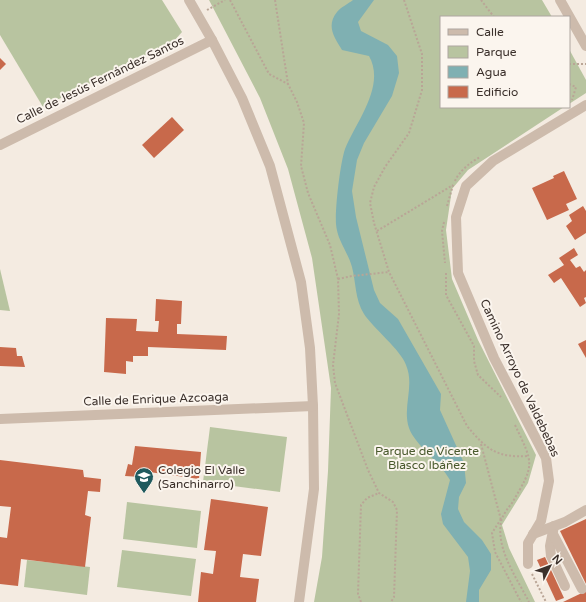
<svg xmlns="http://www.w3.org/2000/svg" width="586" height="602" viewBox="0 0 586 602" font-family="'Varela Round',sans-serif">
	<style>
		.green { fill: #b8c4a0 }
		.water { fill: #7fb0b2 }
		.building { fill: #c8694b }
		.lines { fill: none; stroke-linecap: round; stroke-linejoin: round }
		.path { stroke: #b9a596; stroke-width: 2; stroke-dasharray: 2 2; stroke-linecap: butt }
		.minor { stroke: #cdbbac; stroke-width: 10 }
		.labels { text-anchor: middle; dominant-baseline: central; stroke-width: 4; stroke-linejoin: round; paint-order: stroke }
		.street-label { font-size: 12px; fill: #3b302b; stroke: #fbf5ee }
		.park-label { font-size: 12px; fill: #4a5a2e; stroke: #fbf5ee }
		.poi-label { font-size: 12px; fill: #3b302b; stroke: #fbf5ee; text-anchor: start }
	</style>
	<rect width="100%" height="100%" fill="#f4ebe1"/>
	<g class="green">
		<polygon points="0,0 162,0 182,32 174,41 43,107 0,35"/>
		<polygon points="209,0 542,0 552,17 441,17 441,107 564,107 468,170 452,189 446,230 452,279 478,340 536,455 528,483 502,525 509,548 535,602 314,602 322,557 328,471 331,388 312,258 288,169 260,98"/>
		<polygon points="569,49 586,80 586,93 569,104"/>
		<polygon points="0,269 10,311 0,310"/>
		<polygon points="210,427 287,437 280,492 203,482"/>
		<polygon points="127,502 201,511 197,548 123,539"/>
		<polygon points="122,550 196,559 191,596 117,587"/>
		<polygon points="27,560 90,567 87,595 24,587"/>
	</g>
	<path class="water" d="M353,0H374L358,22L361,31L388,45L397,56L399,73L392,96L364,143L357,160L352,191L356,217L374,290L380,303L398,319L441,394L440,410L464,463L466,483L459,497L458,509L464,522L482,540L491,554V570L479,590V602H466L470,571L468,557L443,524L441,514L450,480C440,462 415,445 409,428C402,407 415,386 406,365C401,350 373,328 364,314C355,300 356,282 352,267C348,252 337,240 336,224C335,209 340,164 345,149C356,122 386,86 369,56L342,50C334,37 326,26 337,12C341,7 348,4 353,0Z"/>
	<g class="building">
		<polygon points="0,58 6,64 0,70"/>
		<polygon points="172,117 184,130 154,158 142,145"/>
		<polygon points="564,171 577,199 566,204 569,210 547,220 532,188 554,178 553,176"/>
		<polygon points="583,206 586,211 586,233 575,240 566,226 572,221 569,215"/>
		<polygon points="574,248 578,255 570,260 576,268 580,266 584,272 586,270 586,297 584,298 586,303 580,307 561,278 554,283 548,275 564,265 559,258"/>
		<polygon points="156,299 182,301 181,324 177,324 177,334 227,336 226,350 148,347 148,356 133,356 133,362 126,361 126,374 104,372 106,318 137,319 136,331 158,332 159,321 155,321"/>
		<polygon points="586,340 586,358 578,344"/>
		<polygon points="0,347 16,348 17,356 22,356 25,367 0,366"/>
		<polygon points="135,446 201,452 199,479 142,471 141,477 125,476 128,464 132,465"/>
		<polygon points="0,460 83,470 84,477 101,479 100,492 88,491 85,515 91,517 85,567 21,559 18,586 0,584 0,537 7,538 11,507 0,506"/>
		<polygon points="211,499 268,507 261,556 243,554 240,577 259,579 256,602 198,602 201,572 213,574 216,551 204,550"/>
		<polygon points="586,519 586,584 560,531"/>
		<polygon points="545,557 564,598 556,601 537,560"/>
		<polygon points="586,591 586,602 563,602"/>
	</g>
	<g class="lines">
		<g class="path">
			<polyline points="230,0 269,74 288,84"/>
			<polyline points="275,0 288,84 297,102 304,123 301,166 308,193 330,245 338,279 339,314 333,365 335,383 368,470 379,493 393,502 397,510 394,597 391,602"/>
			<path d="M404,0L422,54V90L409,133L385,167L374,187L370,203L374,223L389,272L467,426C487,450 497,458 529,456"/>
			<polyline points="481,0 494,17"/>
			<polyline points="207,10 225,0"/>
			<polyline points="569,64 586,64"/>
			<polyline points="569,84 576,87 572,100"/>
			<path d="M455,181C459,171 471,162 480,157"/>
			<polyline points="447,206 453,185"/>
			<polyline points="444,222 442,231 445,263"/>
			<polyline points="377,231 453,185"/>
			<polyline points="446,273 446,295 474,346 474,361 478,375 501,397"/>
			<polyline points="338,279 352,276 389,272"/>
			<path d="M515,425C534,465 535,464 512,503C508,508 502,516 501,522C496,550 517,578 529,602"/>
			<polyline points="481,444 501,520"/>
			<polyline points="501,519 492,533 495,552 521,602"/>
			<polyline points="532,574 546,602"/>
			<polyline points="361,602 358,594 361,505 367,498 379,493"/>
		</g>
		<g class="minor">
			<polyline points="189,0 212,40 242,98 270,166 301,282 310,348 313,406 314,489 299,602"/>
			<polyline points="560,0 586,46"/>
			<polyline points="0,145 212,40"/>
			<polyline points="0,419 313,406"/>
			<polyline points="554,526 550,546 551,556 565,586"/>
			<polyline points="533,534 565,522 586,510"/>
			<polyline points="553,534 582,589"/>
			<polyline points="528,564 528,543 541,521 549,481 546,458 494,358 458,273 456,217 466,186 493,161 586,105"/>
		</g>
	</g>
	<defs>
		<symbol id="school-pin" viewBox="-11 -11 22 30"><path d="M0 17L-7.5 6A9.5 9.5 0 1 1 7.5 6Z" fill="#1f5a5e" stroke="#fbf5ee"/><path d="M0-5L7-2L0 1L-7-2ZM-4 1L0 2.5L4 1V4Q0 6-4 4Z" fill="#fff"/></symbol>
	</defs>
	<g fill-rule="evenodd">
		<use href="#school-pin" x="133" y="466" width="22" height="30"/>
	</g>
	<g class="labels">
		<g class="street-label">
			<text transform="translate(100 80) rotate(-26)">Calle de Jesús Fernández Santos</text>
			<text transform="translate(520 378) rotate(65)">Camino Arroyo de Valdebebas</text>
			<text transform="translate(156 399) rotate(-2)">Calle de Enrique Azcoaga</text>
		</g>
		<g class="park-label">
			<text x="427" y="451">Parque de Vicente<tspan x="427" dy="14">Blasco Ibáñez</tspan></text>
		</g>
		<g class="poi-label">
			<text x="158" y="470">Colegio El Valle<tspan x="158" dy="14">(Sanchinarro)</tspan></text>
		</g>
	</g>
	<rect x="440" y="16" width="130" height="92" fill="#fbf5ee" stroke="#aea6a0"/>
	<rect x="448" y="29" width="20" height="6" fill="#cdbbac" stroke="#aea6a0"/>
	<text x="476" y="36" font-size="12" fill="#3b302b">Calle</text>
	<rect x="448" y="46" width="20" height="12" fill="#b8c4a0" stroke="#aea6a0"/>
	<text x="476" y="56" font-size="12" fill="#3b302b">Parque</text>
	<rect x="448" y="66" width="20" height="12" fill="#7fb0b2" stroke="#aea6a0"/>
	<text x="476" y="76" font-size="12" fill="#3b302b">Agua</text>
	<rect x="448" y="86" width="20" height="12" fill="#c8694b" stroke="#aea6a0"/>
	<text x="476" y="96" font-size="12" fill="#3b302b">Edificio</text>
	<g transform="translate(550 566) rotate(48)" stroke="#fbf5ee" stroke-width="3" paint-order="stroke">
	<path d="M0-3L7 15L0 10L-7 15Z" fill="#3b302b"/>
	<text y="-6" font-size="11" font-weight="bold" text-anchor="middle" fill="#3b302b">N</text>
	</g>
</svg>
